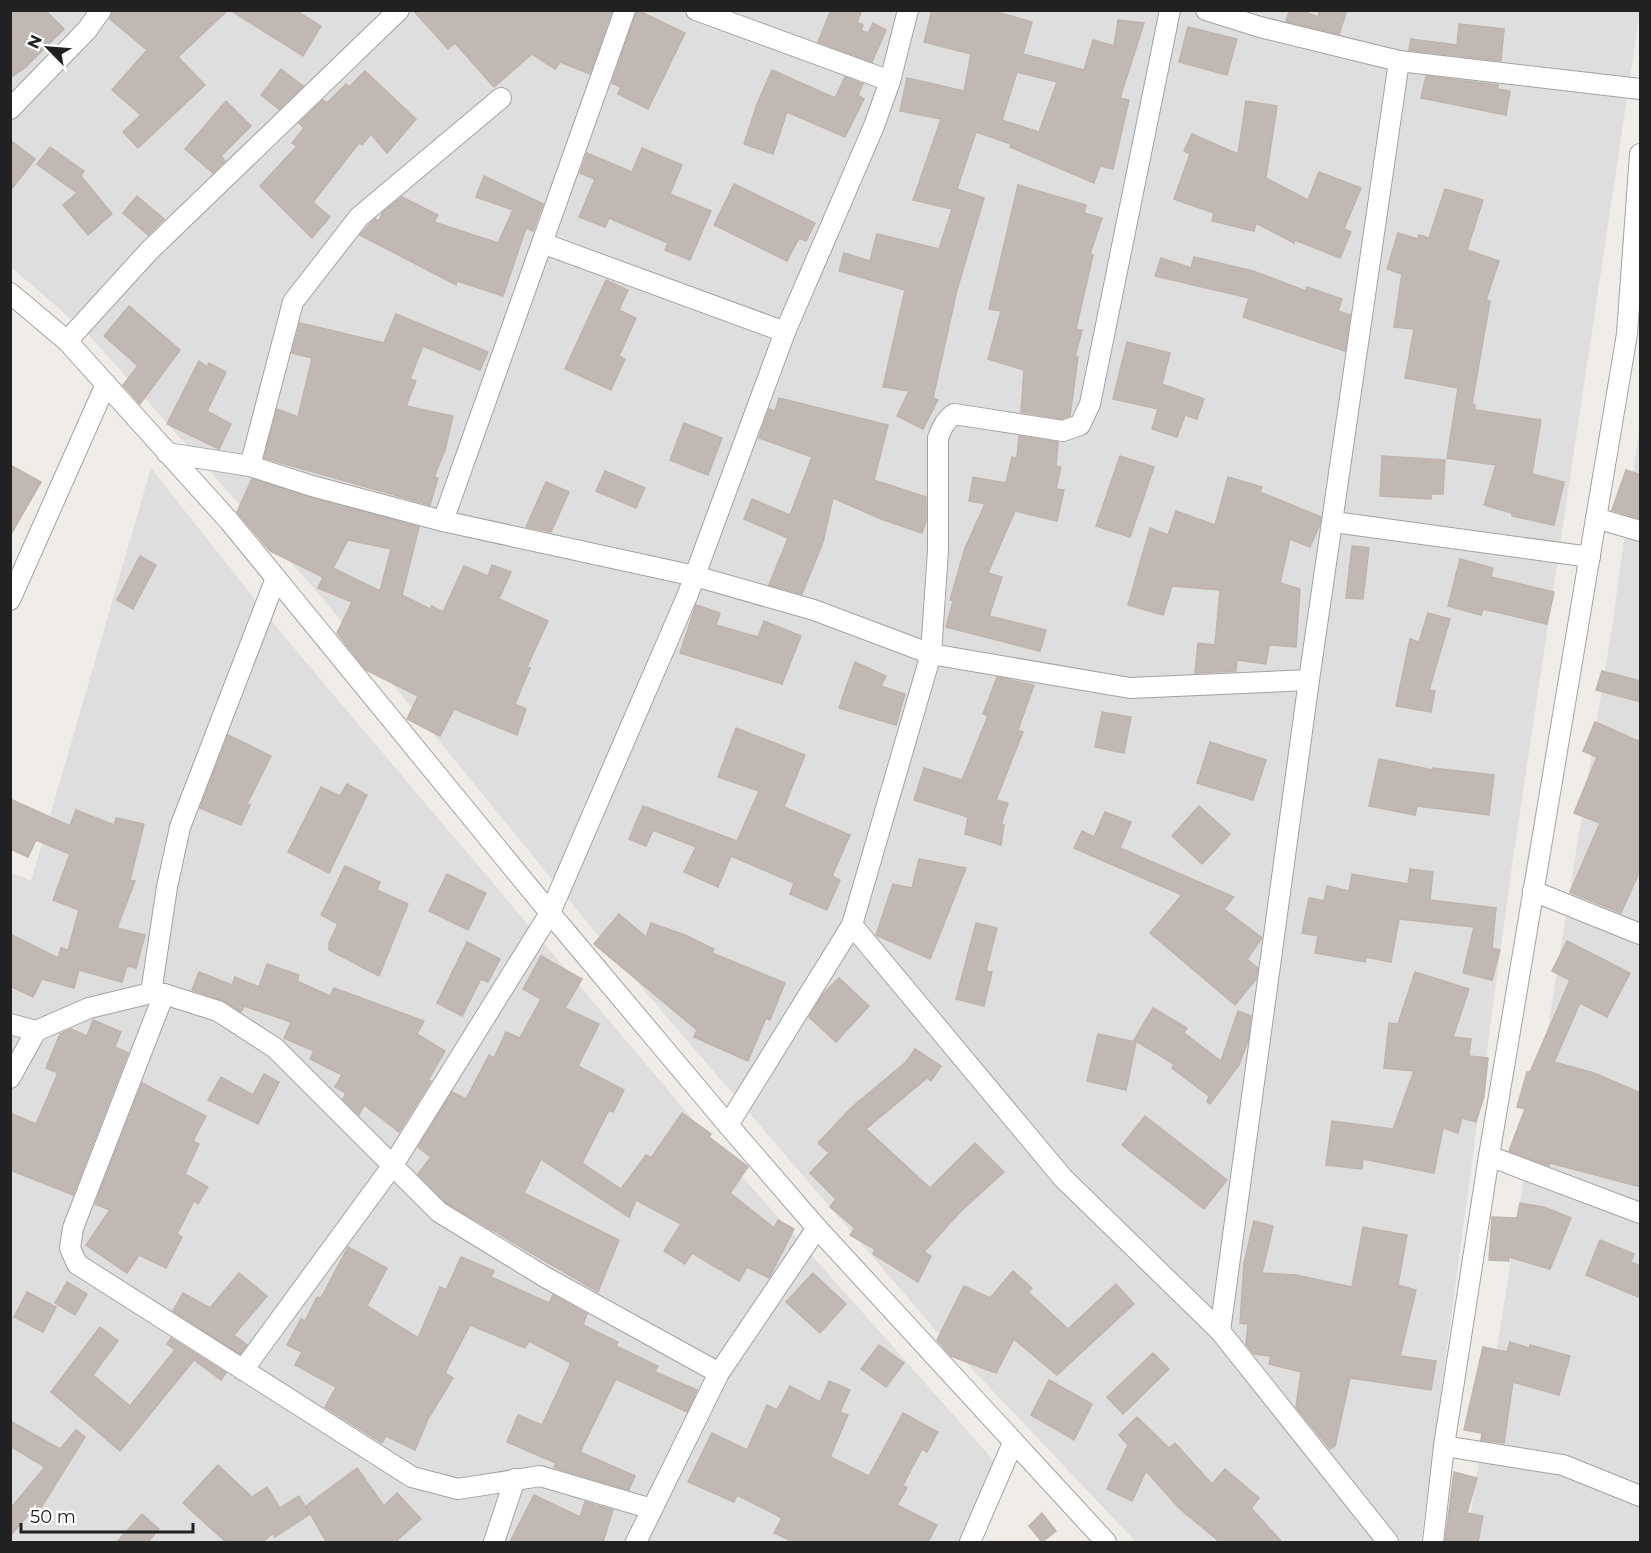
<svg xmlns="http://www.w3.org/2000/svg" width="1651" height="1553" viewBox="0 0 1651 1553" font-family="Montserrat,sans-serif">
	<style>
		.residential { fill: #dfdede }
		.building { fill: #c1b8b4; stroke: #c1b3ab; stroke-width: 1.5; fill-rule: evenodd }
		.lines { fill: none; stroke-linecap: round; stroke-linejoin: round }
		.minor-casing { stroke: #a2a2a2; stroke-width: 22 }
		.minor { stroke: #fff; stroke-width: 20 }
	</style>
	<rect width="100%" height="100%" fill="#f0ede8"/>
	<g class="residential">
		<polygon points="11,11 1640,11 1511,872 1421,1542 1136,1542 938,1333 613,954 319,594 88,334 11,267"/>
		<polygon points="1640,422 1640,1542 1466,1542 1614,614"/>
		<polygon points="151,468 283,635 722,1154 996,1463 958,1542 11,1542 10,872 31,881"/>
	</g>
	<g class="building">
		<polygon points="10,10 45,10 64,29 26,67 10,78"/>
		<polygon points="113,10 228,10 178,57 205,85 138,148 123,132 141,115 112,90 147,50 110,19"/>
		<polygon points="230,10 295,10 321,26 303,56"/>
		<polygon points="413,10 612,10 590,74 560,62 555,69 532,54 494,87 455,43 448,49"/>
		<polygon points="637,10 685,33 648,109 618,94 621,87 612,83"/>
		<polygon points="831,10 862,10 857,22 863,25 861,30 868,33 873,23 886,30 872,62 818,42"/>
		<path d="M932,10H990L1032,22L1023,54L1084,70L1093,40L1114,46L1118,20L1144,23L1120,98L1129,100L1113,169L1100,166L1094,183L1010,147L1011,144L976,132L957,189L984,198L957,290L933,398L938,400L923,429L897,416L909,391L883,387L905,290L839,271L844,253L870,261L877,234L939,249L952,209L913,200L941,119L900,111L907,78L964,91L971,54L924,42ZM1017,72L1057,82L1039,132L1002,120Z"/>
		<polygon points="1290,10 1300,10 1318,17 1320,10 1347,10 1339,34 1286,21"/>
		<polygon points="1459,24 1504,29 1501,61 1409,50 1411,39 1457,45"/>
		<polygon points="1188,27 1237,39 1227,75 1179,62"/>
		<polygon points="281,69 303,86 279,109 261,95"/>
		<polygon points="772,70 835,98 845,77 863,84 858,95 864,99 845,137 787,112 773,154 744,144 757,104"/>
		<polygon points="365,71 416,119 387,153 371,134 362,145 359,143 313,202 330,217 312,238 260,186 297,146 292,143 304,128 299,123 323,100 327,103 346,84 349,87"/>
		<polygon points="1426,76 1498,85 1498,89 1510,91 1506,115 1421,98"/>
		<polygon points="226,101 251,126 221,156 225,161 213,173 185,149"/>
		<polygon points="1246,101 1277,106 1266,178 1308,200 1319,172 1361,188 1344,229 1351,232 1340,258 1295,240 1294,243 1256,223 1254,231 1212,221 1214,213 1174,199 1190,154 1184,151 1192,134 1238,154"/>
		<polygon points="10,140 35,159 10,191"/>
		<polygon points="50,147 84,171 81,176 112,214 88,235 63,205 77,193 37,164"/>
		<polygon points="642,148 682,165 670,194 711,211 690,260 665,250 668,243 609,218 605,227 579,217 595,179 580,173 587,153 632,172"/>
		<polygon points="484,176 543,204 533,231 526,228 503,296 457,281 456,285 360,235 375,219 379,221 383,212 402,197 438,215 434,222 498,243 513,210 476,197"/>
		<polygon points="734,184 815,223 806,241 799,238 787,261 714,225"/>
		<polygon points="1018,185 1086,205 1084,213 1102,218 1090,254 1093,255 1076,329 1082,330 1075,357 1078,357 1070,416 1061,419 1021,412 1024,370 988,359 1001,311 989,309"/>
		<polygon points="1445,189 1483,200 1467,250 1499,261 1486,300 1490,301 1472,404 1475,405 1475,410 1541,420 1532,474 1564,482 1554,525 1512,516 1512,513 1484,505 1496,465 1447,458 1458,388 1405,378 1414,329 1394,327 1402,274 1387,269 1398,233 1418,239 1419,235 1429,238"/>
		<polygon points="137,196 164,219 148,235 123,213"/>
		<polygon points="1194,257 1253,271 1306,291 1307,287 1342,299 1338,311 1350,315 1345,351 1243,317 1249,298 1155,276 1161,258 1191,268"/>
		<polygon points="606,280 628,290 619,310 636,318 619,356 625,359 611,390 565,369"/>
		<polygon points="129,306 180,350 140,404 123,385 138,366 104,336"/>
		<polygon points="396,314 488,352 480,370 423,346 410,379 416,381 406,406 453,416 445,450 434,477 438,478 430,505 264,458 277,409 298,417 312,358 292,353 300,323 384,343"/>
		<polygon points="1127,342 1170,353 1162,384 1204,399 1197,419 1185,415 1177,437 1152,429 1158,409 1113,399"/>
		<polygon points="199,361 207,367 209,363 226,372 207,411 231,424 219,449 167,424"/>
		<polygon points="779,398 888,425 874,480 926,497 926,521 922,533 881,519 833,498 823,542 802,594 769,585 788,538 744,519 752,499 790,515 812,457 759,438 769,409 775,411"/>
		<polygon points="684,423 722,438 708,475 670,460"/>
		<polygon points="1019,436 1058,442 1056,466 1061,467 1056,489 1064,490 1057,521 1015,511 988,573 1002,577 989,616 1046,630 1040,651 946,627 953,601 950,600 965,548 985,504 969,501 973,477 1006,483 1012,457 1017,458"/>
		<polygon points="1120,456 1154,467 1130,537 1096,526"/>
		<polygon points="1382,456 1445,460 1443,494 1431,494 1431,499 1380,496"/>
		<polygon points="10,465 41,482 10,536"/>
		<polygon points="1626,470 1641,475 1641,519 1612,510"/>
		<polygon points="605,471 645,488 636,508 596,491"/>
		<polygon points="1228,477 1262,487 1260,492 1321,517 1320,524 1310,547 1290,539 1280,583 1300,589 1296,647 1269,645 1266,664 1237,660 1236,671 1195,673 1198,643 1215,645 1220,590 1172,586 1163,615 1128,605 1150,528 1168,535 1176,511 1215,525"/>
		<path d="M252,479L419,527L402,595L430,609L432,606L443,612L464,566L488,576L492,565L511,572L499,599L548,621L527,667L530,668L515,704L526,709L517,735L454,709L440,736L407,719L418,696L366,670L337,633L352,602L318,588L323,577L270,551L237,512ZM348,540L391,549L380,591L333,568Z"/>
		<polygon points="546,482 569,492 551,532 526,527"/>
		<polygon points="1352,546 1369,548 1363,599 1346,598"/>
		<polygon points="140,556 156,565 133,609 117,600"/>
		<polygon points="1460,559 1493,568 1491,577 1554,592 1547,624 1483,609 1481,615 1448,606"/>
		<polygon points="696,605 720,613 716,625 758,637 764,621 801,636 782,684 680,653"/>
		<polygon points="1428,613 1450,619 1429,690 1435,691 1431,712 1396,706 1410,639 1419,642"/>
		<polygon points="855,662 886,676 881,686 905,694 896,725 839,708"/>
		<polygon points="1602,671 1641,681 1641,702 1596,690"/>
		<polygon points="997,677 1034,685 1018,730 1023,732 996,800 1008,803 1001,825 1004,825 1001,845 965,834 968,817 914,800 924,768 962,780 988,716 983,714"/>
		<polygon points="1102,712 1131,717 1124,753 1095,747"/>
		<polygon points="1595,722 1641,742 1641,868 1621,913 1570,892 1600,823 1574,813 1597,757 1583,751"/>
		<polygon points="736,728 805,755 784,807 850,835 832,876 840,880 827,910 790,894 794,883 731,856 718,887 684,872 696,847 653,830 646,846 629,839 643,806 737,841 759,791 718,777"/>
		<polygon points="228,735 271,756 247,804 250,805 241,825 200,808"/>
		<polygon points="1210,742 1266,760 1253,800 1197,783"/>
		<polygon points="1379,759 1433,770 1433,768 1494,775 1489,815 1417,806 1415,815 1369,806"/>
		<polygon points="347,784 367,795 329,873 288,852 321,787 340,796"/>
		<polygon points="10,799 70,826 76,810 114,825 116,818 144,824 130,880 135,881 117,928 145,935 136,968 127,966 122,982 79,970 74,988 42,979 33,997 10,986 10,934 58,958 61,948 68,950 79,910 53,900 70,854 36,840 28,857 10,849"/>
		<polygon points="1199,806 1230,834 1202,864 1172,836"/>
		<polygon points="1105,812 1131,822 1120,848 1234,897 1224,909 1262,938 1247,959 1258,968 1256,979 1235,1005 1150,933 1182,895 1074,848 1082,831 1094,837"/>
		<polygon points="919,859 966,868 930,959 876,935 893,884 912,888"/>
		<polygon points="345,866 380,882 377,890 408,904 379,976 329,950 329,943 338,924 321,915"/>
		<polygon points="1410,869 1433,872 1430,900 1496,908 1492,948 1500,950 1492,980 1463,973 1474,927 1399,919 1391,962 1366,957 1365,962 1315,953 1318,936 1302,933 1309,898 1324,901 1327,886 1349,891 1352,874 1408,884"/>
		<polygon points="447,874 486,893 468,930 429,911"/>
		<polygon points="619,914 646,937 651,923 685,935 714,949 712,953 785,983 770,1020 766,1018 748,1061 694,1037 697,1030 594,944"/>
		<polygon points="976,923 997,928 986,971 992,972 984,1006 956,999"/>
		<polygon points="1567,941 1630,973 1607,1017 1580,1003 1554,1062 1594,1073 1641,1093 1641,1187 1550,1163 1549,1166 1509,1151 1525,1109 1517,1107 1527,1072 1530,1072 1570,980 1552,971"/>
		<polygon points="467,942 500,959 488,982 481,979 462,1016 437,1003"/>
		<polygon points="541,956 582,979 565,1008 599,1024 578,1066 624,1090 613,1112 609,1110 582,1163 621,1189 646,1155 651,1158 682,1113 711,1134 709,1137 748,1167 730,1193 774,1228 778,1220 794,1229 769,1278 747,1267 739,1281 692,1253 685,1264 664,1251 681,1224 636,1200 629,1217 541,1159 524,1193 619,1240 598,1292 446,1203 418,1174 431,1157 418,1147 452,1092 466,1099 489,1055 494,1058 506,1032 520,1038 541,999 523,989"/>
		<polygon points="267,964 299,975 297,981 330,996 334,988 424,1021 417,1034 445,1051 428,1080 431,1081 399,1132 364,1105 359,1115 343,1099 346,1093 335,1087 342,1075 310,1059 314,1051 284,1038 291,1022 244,1006 241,1012 222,1000 192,990 199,972 232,985 235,977 259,987"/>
		<polygon points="1415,972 1469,989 1453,1037 1471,1039 1469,1056 1488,1058 1484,1096 1476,1122 1462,1118 1458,1133 1443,1128 1434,1173 1363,1159 1362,1169 1326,1165 1332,1121 1393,1129 1414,1071 1384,1068 1389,1023 1398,1024"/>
		<polygon points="839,978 869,1006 836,1042 809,1017 823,994"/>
		<polygon points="1153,1008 1187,1028 1184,1033 1221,1061 1238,1011 1251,1016 1248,1041 1239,1065 1210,1104 1207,1102 1209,1096 1172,1068 1174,1064 1134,1040"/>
		<polygon points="93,1020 121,1032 115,1047 128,1053 73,1195 10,1170 10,1113 36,1124 58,1073 46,1068 60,1034 71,1029 87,1036"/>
		<polygon points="1098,1034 1136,1042 1126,1090 1087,1081"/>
		<polygon points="915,1049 941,1066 931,1081 927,1078 866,1129 930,1188 975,1143 1004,1172 960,1212 924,1252 931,1256 918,1282 873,1254 875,1249 850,1235 855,1228 830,1207 836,1199 810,1173 829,1153 818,1143 852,1107 906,1062"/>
		<polygon points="264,1074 279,1082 258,1124 208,1100 221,1077 253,1095"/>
		<polygon points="142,1083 206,1116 193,1141 199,1144 185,1174 208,1187 198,1204 194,1201 177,1234 182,1237 166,1268 139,1255 127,1273 86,1245 110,1210 95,1204"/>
		<polygon points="1145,1116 1227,1180 1204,1209 1122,1145"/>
		<polygon points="1520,1203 1544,1207 1571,1218 1550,1269 1509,1257 1509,1261 1489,1260 1492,1217 1517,1218"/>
		<polygon points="1254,1221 1273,1226 1262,1273 1296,1275 1352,1287 1363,1227 1407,1235 1398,1285 1416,1290 1400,1356 1436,1361 1431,1390 1350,1378 1335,1446 1330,1449 1296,1407 1301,1372 1269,1364 1271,1356 1254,1354 1246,1344 1248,1324 1240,1323 1244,1263"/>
		<polygon points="1600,1240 1634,1254 1631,1262 1641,1266 1641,1298 1586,1275"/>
		<polygon points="348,1247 387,1268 367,1306 418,1338 440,1287 446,1290 461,1257 494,1271 491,1277 549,1303 553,1295 587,1314 583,1325 618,1342 616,1346 658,1366 655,1372 697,1390 687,1412 616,1379 580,1452 635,1476 629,1490 562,1470 554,1467 556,1463 507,1442 518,1415 542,1425 571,1363 529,1341 525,1348 470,1325 445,1373 453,1378 428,1419 415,1450 386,1436 382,1443 325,1407 336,1387 295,1365 302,1352 287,1345 301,1319 305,1321 317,1297 321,1298"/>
		<polygon points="1013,1271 1032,1288 1028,1292 1068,1329 1116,1284 1134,1304 1057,1375 1014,1339 996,1373 951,1356 937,1340 964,1286 990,1298"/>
		<polygon points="239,1273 267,1296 234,1335 247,1345 240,1354 173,1311 183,1293 210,1308"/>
		<polygon points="813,1273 846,1304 820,1333 786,1302"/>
		<polygon points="67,1282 87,1294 75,1315 55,1303"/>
		<polygon points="27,1292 56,1307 43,1332 14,1317"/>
		<polygon points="100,1327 118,1341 93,1375 130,1406 175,1350 167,1344 171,1338 226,1373 221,1380 194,1360 120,1451 51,1392"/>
		<polygon points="1510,1342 1529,1348 1530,1345 1570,1356 1559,1395 1513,1382 1504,1443 1481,1440 1482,1433 1464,1430 1483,1347 1507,1352"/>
		<polygon points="879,1345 904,1363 886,1387 861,1369"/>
		<polygon points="1153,1353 1169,1369 1123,1414 1107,1397"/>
		<polygon points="1049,1380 1092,1404 1074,1440 1031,1415"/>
		<polygon points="829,1381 850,1390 840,1412 848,1415 830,1457 869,1476 903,1413 938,1432 927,1452 922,1449 903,1485 907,1488 897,1505 937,1525 928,1542 793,1542 774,1533 782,1518 737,1495 734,1502 688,1482 712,1433 747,1450 767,1405 777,1410 790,1386 820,1402"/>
		<polygon points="1137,1417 1169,1448 1175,1443 1212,1484 1225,1469 1259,1498 1251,1508 1282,1542 1220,1542 1180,1509 1146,1471 1132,1501 1107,1489 1128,1445 1119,1435"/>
		<polygon points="10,1421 60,1449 76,1430 85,1437 39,1511 34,1508 10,1536 10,1509 45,1467 10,1446"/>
		<polygon points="218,1465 252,1497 267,1487 280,1508 299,1496 310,1514 275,1537 273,1533 263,1542 226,1542 183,1503"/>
		<polygon points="357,1468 384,1506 397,1493 421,1519 395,1542 326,1542 306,1506"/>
		<polygon points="1454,1472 1477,1478 1467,1513 1483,1516 1478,1542 1445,1542"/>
		<polygon points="534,1495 580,1517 585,1502 613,1510 603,1542 510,1542"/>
		<polygon points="1042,1513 1056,1531 1042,1542 1029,1526"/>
		<polygon points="142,1514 159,1529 148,1542 117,1542"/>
	</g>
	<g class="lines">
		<defs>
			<g id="minor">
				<polyline points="696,10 890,81"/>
				<polyline points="1206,10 1260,27 1399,61 1640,89"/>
				<polyline points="10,109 87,30 101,10"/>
				<polyline points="542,243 785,332"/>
				<polyline points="10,293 67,341 230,522 550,913 728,1125 817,1228 1106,1542"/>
				<polyline points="67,341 149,251 399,10"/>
				<polyline points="167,453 250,466 312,486 443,521 695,576 814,610 931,654 1130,688 1309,680"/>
				<polyline points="250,466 293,302 359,217 501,98"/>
				<polyline points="1596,518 1640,531"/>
				<polyline points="443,521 625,10"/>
				<polyline points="1334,522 1590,557"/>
				<polyline points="10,600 106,384"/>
				<polyline points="1533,891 1640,934"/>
				<polyline points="852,925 1063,1178 1220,1331 1388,1542"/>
				<polyline points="151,993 167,887 180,827 276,578"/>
				<polyline points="164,994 73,1228 70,1248 77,1264 412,1477 458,1489 540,1476 652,1509"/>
				<polyline points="10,1024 36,1031"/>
				<polyline points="10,1078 36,1031 89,1008 151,993 164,994 218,1011 275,1048 439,1212 545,1277 719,1373"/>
				<path d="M728,1125L852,925L931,654L938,550V438C942,427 945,421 954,414L1063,431L1080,425L1090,404L1170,10"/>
				<polyline points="1489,1156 1640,1213"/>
				<polyline points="1220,1331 1309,680 1399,61"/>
				<polyline points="243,1370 393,1165 550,913 688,594 785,332 874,126 890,81 908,10"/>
				<polyline points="1444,1446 1563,1465 1640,1496"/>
				<polyline points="494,1542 515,1479"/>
				<polyline points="636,1542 719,1373 817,1228"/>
				<polyline points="970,1542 1013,1443"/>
				<polyline points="1433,1542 1444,1446 1489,1156 1627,334 1640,154"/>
			</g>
		</defs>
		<use href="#minor" class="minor-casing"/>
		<use href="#minor" class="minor"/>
	</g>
	<rect width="1651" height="1553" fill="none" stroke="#212121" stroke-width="24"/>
	<g transform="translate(48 48) rotate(295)" stroke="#ffffff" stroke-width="4.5" paint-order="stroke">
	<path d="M0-4.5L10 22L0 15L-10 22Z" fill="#212121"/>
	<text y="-9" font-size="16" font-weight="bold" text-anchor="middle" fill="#212121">N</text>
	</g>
	<path d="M21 1523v9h172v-9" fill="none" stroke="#212121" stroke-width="3"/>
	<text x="30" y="1523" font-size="18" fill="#212121" stroke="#ffffff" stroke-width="4.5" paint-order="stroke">50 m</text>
</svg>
